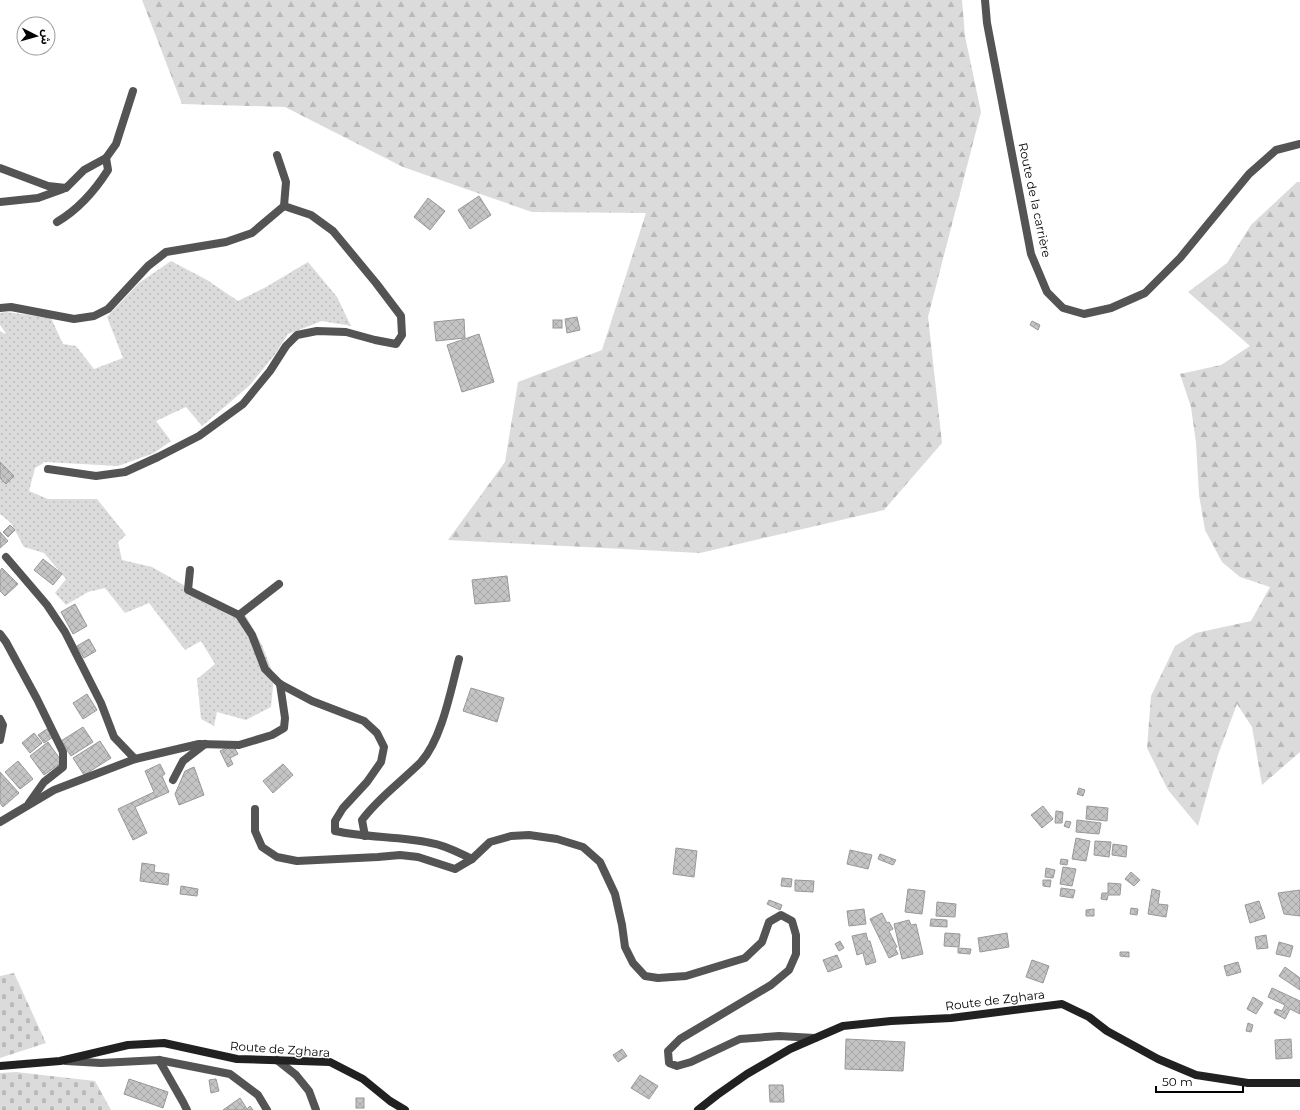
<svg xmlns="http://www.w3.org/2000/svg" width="1300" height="1110" viewBox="0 0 1300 1110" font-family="Montserrat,'Noto Sans Arabic',sans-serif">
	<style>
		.grass { fill: url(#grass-dots) }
		.forest { fill: url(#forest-firs) }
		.cemetery { fill: url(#cemetery-stones) }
		.building { fill: url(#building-cross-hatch); stroke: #989898 }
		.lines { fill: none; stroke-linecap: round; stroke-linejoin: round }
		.street { stroke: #545454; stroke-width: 8 }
		.secondary { stroke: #212121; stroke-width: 8 }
		.labels { text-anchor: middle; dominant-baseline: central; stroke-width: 3; stroke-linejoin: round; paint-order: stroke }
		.street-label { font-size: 12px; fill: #000; stroke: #fff }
	</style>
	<defs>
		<pattern id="grass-dots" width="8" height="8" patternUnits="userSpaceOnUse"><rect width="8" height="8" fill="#dbdbdb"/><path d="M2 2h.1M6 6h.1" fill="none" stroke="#bababa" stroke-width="1.8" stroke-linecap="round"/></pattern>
		<pattern id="forest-firs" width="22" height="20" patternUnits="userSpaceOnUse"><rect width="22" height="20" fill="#dbdbdb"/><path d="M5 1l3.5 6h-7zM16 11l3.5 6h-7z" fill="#bababa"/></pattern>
		<pattern id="cemetery-stones" width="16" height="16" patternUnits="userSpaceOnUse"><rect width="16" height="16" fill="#dbdbdb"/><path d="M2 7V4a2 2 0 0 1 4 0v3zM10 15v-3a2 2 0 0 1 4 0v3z" fill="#bababa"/></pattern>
		<pattern id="building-cross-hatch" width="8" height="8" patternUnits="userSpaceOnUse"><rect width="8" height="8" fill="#c4c4c4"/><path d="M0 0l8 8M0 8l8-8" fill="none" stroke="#a7a7a7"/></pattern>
	</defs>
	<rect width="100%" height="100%" fill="#fff"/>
	<polygon class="grass" points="171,261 207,280 238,301 266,287 308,262 337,297 351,326 322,321 288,334 273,357 249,386 202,426 186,407 156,421 171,441 154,453 118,466 45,462 35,468 29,491 48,499 97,499 126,535 118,542 122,560 152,567 196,592 246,616 262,645 274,676 271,707 246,720 217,712 214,726 201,719 197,679 215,664 201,641 185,650 149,603 125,613 105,588 88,592 66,605 55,593 66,579 44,553 24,547 11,523 0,514 0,331 7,335 0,325 0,313 6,312 51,318 63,344 76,346 94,369 123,358 107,317 139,283"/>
	<g class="forest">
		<polygon points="142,0 962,0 965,36 981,112 928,317 942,443 884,510 700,553 448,540 505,462 518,382 602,350 646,213 532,212 403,167 285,107 182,104"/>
		<polygon points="1297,182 1300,182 1300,752 1262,785 1252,727 1237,704 1218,755 1198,826 1168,790 1147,748 1151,696 1175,646 1196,633 1251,621 1270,587 1240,577 1222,562 1205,530 1199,495 1196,443 1191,407 1180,374 1221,365 1250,346 1188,292 1227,263 1251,225"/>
	</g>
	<g class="cemetery">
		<polygon points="14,973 46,1043 0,1058 0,976"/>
		<polygon points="16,1072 95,1081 111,1110 0,1110 0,1073"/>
	</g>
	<g class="building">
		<polygon points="479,196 491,215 470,229 458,210"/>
		<polygon points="428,198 445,211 430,230 414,217"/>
		<polygon points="577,317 580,330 567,333 565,319"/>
		<polygon points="464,319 465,338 436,341 434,322"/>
		<rect x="553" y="320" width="9" height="8"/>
		<polygon points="1032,321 1040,325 1038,330 1030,325"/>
		<polygon points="479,334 494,382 462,392 447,345"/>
		<polygon points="0,462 14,476 6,484 0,478"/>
		<polygon points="10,525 15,530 8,537 3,532"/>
		<polygon points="0,532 8,541 0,548"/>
		<polygon points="43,559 62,574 53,585 34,570"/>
		<polygon points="2,568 18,584 5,596 0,591 0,571"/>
		<polygon points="507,576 510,601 475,604 472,580"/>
		<polygon points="75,604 87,626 73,634 61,612"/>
		<polygon points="89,639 96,651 84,658 77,646"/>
		<polygon points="471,688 504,698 497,722 463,711"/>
		<polygon points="87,694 97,710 83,719 73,703"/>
		<polygon points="83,727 93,742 71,756 61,741"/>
		<polygon points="47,729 53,737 44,743 38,735"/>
		<polygon points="34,733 42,743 30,753 22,743"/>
		<polygon points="100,741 111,758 84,775 73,758"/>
		<polygon points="48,742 62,762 44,775 30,756"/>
		<polygon points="233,745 238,754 230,758 233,764 228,767 220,751"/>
		<polygon points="18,761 33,779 20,789 5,772"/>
		<polygon points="160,764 165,774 162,776 169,792 135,807 147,833 133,840 118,809 154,792 145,771"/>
		<polygon points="283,764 293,775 273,793 263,781"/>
		<polygon points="194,767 204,795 179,805 175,794 185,771"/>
		<polygon points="0,772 19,793 3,807 0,803"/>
		<polygon points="1079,788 1085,790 1083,796 1077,794"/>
		<polygon points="1043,806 1053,819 1042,828 1031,815"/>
		<polygon points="1087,806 1108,808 1107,821 1086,819"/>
		<polygon points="1056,811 1063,812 1062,823 1055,823"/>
		<polygon points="1077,820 1101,823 1099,834 1076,832"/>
		<polygon points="1066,821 1071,822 1069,828 1064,826"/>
		<polygon points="1076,838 1090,841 1086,861 1072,859"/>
		<polygon points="1095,841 1111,842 1109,857 1094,855"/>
		<polygon points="1113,844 1127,846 1126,857 1112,855"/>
		<polygon points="676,848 697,851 694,877 673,874"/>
		<polygon points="850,850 872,855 868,869 847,864"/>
		<polygon points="880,854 896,860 893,865 878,859"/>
		<polygon points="1061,859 1068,860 1067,865 1060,864"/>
		<polygon points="142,863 155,865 154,872 169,874 168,885 140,881"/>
		<polygon points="1063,867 1076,869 1072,886 1060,884"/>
		<polygon points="1046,868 1055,870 1053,878 1045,877"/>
		<polygon points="1131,872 1140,880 1134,886 1125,879"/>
		<polygon points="782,878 792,879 791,887 781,886"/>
		<polygon points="795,880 814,881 813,892 795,891"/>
		<polygon points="1043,880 1051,880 1050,887 1043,886"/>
		<polygon points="1108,883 1121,884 1120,895 1108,895 1107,900 1101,899 1102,893 1108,893"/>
		<polygon points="181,886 198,889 197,896 180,894"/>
		<polygon points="1061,888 1075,890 1073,898 1060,896"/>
		<polygon points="908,889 925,891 922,914 905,912"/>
		<polygon points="1152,889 1160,891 1158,904 1168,905 1166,917 1148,914"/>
		<polygon points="1300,890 1300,916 1284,914 1278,893"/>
		<polygon points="769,900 782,905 780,910 767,904"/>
		<polygon points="1259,901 1265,918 1250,923 1245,905"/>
		<polygon points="937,902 956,904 955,917 936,916"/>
		<polygon points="1131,908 1138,909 1137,915 1130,914"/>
		<polygon points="864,909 866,924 849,926 847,911"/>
		<polygon points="1094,909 1094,916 1086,916 1086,910"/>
		<polygon points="882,913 887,923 889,922 893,929 889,931 897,947 895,948 898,954 889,958 870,919"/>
		<polygon points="931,919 947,920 947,927 930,926"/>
		<polygon points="909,920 911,925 916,924 923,954 902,959 894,924"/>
		<polygon points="866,933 868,941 870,941 876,962 866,965 863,953 857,955 852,936"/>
		<polygon points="945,933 960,934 959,947 944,946"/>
		<polygon points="1007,933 1009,947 980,952 978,938"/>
		<polygon points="1266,935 1268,948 1257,949 1255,937"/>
		<polygon points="840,941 844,948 839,951 835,944"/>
		<polygon points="1279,942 1293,946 1290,957 1276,954"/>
		<polygon points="958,948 971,949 970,954 958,953"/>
		<polygon points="1120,952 1129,952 1129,957 1120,956"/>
		<polygon points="837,955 842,967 828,972 823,960"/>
		<polygon points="1032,960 1049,966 1043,983 1026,977"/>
		<polygon points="1238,962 1241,972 1227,976 1224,966"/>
		<polygon points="1285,967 1300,978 1300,990 1279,976"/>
		<polygon points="1272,988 1300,1001 1300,1014 1290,1009 1285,1019 1274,1013 1276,1009 1282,1011 1285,1005 1268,997"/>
		<polygon points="1253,997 1263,1003 1256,1014 1247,1009"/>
		<polygon points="1248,1023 1253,1025 1251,1032 1246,1031"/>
		<polygon points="846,1039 905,1042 903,1071 845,1069"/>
		<polygon points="1291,1039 1292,1058 1276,1059 1275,1040"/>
		<polygon points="622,1049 627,1056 618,1062 613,1055"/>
		<polygon points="640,1075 658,1086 649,1099 631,1088"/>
		<polygon points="129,1079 168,1092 163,1108 124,1094"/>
		<polygon points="216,1079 219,1091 211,1093 209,1080"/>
		<polygon points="769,1085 783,1085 784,1102 770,1102"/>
		<polygon points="240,1098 247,1109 250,1106 253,1110 223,1110"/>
		<rect x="356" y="1098" width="8" height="10"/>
	</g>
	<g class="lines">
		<g class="street">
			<polyline points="985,0 987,23 1031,254 1047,292 1063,308 1084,314 1111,308 1145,293 1180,258 1249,174 1276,150 1300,144"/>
			<polyline points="106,158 116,144 133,91"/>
			<path d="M0,168L48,186L66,188L84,170L106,158L108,170C94,192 79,209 57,222"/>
			<polyline points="0,202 38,198 63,189"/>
			<polyline points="0,308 11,307 74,319 94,316 108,309 148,266 166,252 226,242 252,233 284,206 286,182 277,155"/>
			<polyline points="48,469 96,476 125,472 158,457 199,436 243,404 270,371 286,346 297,335 317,331 346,332 375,340 396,344 402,335 401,316 376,283 333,231 311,215 284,206"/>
			<polyline points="6,557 47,605 65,632 101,703 114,737 135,759"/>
			<path d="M190,570L188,590L239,615L252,635L265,669L280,684L312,701L364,721L377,733L384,747L381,762L367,782L343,808L335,821V831C367,838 399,836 431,843C445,845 459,853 472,859"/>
			<polyline points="239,615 279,584"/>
			<polyline points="0,634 6,642 37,699 63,752 63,767 44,782 29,803"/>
			<polyline points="0,719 3,725 0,740"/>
			<polyline points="173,780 183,761 205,744"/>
			<polyline points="255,809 255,831 262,847 277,857 297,861 378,857 400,855 418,857 455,869 472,859 490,842 511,836 529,835 557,839 583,847 600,862 615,894 622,925 625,947 633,963 645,976 658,978 686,976 745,958 762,942 769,922 781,915 792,921 796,935 796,954 789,970 771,985 680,1039 668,1051 669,1063 677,1066 691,1062 740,1039 779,1036 815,1038"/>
			<polyline points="0,822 54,790 135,759 199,744 239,745 272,735 284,728 285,718 280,684"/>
			<path d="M365,836L362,820C378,798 401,782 421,762C442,739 451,689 459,659"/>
			<polyline points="159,1060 183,1102 187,1110"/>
			<polyline points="277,1060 296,1075 309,1091 316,1110"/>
			<polyline points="66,1061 101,1063 159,1060 230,1074 258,1095 267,1110"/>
		</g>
		<g class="secondary">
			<polyline points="0,1066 60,1061 128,1045 164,1043 237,1059 330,1062 363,1079 390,1101 405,1110"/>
			<polyline points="698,1110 717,1095 747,1074 790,1049 843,1026 891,1021 951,1018 1062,1004 1089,1017 1107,1031 1158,1059 1196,1075 1248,1083 1300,1083"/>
		</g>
	</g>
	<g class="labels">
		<g class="street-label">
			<text transform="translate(1035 200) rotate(78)">Route de la carrière</text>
			<text transform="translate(995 1000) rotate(-7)">Route de Zghara</text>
			<text transform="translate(280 1049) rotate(4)">Route de Zghara</text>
		</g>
	</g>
	<g transform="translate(36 36) rotate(96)"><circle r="19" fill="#ffffff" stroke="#999999"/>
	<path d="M0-3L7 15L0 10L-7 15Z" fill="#000000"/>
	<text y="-6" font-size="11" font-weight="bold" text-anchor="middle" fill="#000000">ش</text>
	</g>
	<path d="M1156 1086v6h87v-6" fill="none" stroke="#000000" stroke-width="2"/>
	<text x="1162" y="1086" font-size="12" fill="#000000" stroke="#ffffff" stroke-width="3" paint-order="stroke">50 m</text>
</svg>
